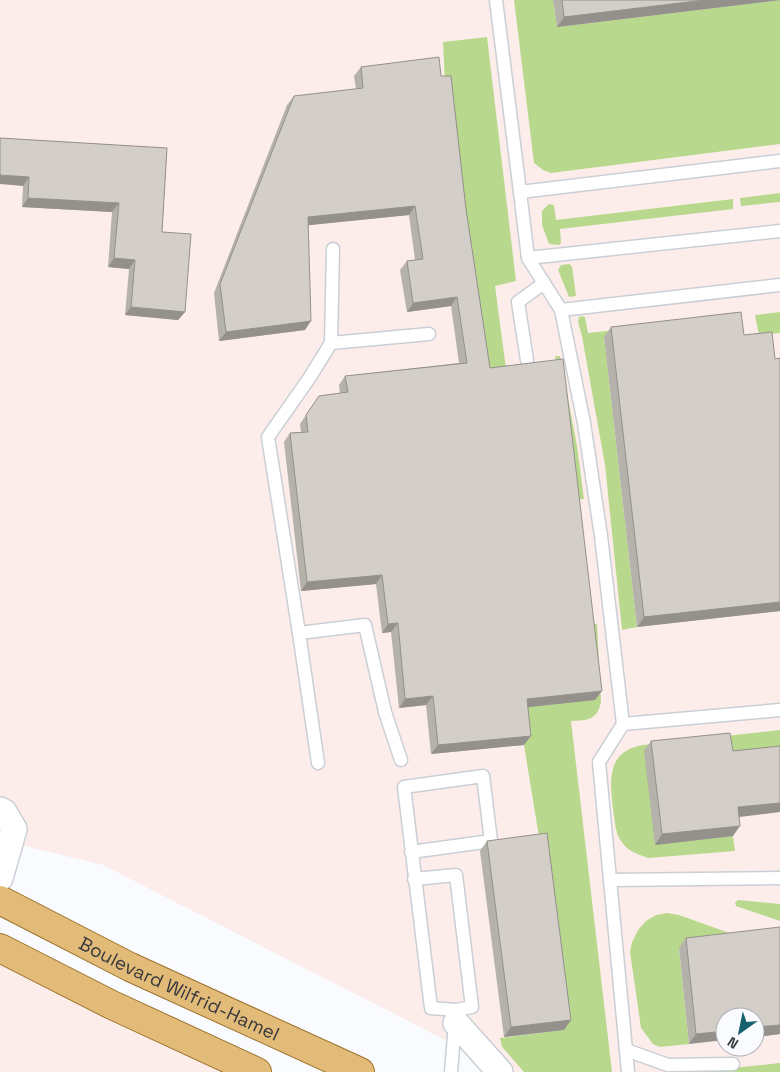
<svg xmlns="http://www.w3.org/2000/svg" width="780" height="1072" viewBox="0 0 780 1072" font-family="'Space Grotesk',sans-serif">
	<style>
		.industrial { fill: #fdedea; fill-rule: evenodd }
		.green { fill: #b8d98d }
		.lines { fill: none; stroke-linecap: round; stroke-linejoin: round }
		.service-casing { stroke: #cacfd6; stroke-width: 15 }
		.minor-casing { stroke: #cacfd6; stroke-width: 28 }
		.primary-casing { stroke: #9b712a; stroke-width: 30 }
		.service { stroke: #fff; stroke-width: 12 }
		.minor { stroke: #fff; stroke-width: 25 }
		.primary { stroke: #e3bb79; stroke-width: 28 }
		.wall { fill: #b5b1ab }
		.shaded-wall { fill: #94908b }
		.building { fill: #d3cec7; stroke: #94908b }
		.labels { text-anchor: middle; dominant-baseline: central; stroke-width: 5; stroke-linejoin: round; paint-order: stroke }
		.street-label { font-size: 19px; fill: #383a3d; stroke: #f9fbfe }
	</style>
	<rect width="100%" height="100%" fill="#f9fbfe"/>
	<g class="industrial">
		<path d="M0,0H780V1072H508L103,865L0,840ZM725,1017H755V1047H725Z"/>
		<polygon points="0,948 257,1072 0,1072"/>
	</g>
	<g class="green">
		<polygon points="514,0 553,0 557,27 780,0 780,144 551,173 543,170 534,163"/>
		<path d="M487,37L516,281L495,286L506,369L587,624H597L601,702C597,721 587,720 571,721L612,1072H524L502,1047L500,1038L564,1030L540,843L524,745L445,85L443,42Z"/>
		<polygon points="780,193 780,202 741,206 740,198"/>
		<polygon points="733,199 733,209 560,229 561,243 559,245 549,244 542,225 542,211 549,204 554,205 556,220"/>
		<polygon points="569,264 572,266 576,296 569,297 558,270 561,265"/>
		<polygon points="780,312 780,333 759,335 755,315"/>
		<polygon points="582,316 585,317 588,333 713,320 604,337 637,627 622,630 605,465 582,336 578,322 579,317"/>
		<polygon points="555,356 560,356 577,446 584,499 572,500"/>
		<path d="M780,730V755L655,844L733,836L735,851L648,858C640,855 630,852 624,845C615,835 615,822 613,809C610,781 606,751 643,745Z"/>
		<polygon points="738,900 780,904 780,921 736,906 735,903"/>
		<polygon points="667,913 679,915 749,940 679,949 689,1044 660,1047 653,1044 641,1028 630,952 632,942 638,930 646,921 656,915"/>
		<polygon points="780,1063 780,1072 685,1072 695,1072"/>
	</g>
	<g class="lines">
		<defs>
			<g id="service">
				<polyline points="496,0 520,192 780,161"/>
				<polyline points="520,192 528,258 561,310 780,285"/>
				<polyline points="528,258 780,231"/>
				<polyline points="561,310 584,423 601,536 623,724 780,710"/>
				<polyline points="331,343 333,249"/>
				<polyline points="527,360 518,302 544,283"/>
				<polyline points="299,633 268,437 310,377 331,343 429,334"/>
				<polyline points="623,724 599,762 628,1072"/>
				<polyline points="318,763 299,633 365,625 385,712 401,760"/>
				<polyline points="411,852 491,841 483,776 404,787 431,1008 456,1010 451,1072"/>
				<polyline points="414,879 456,875 472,1007 456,1010"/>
				<polyline points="610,880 780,878"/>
				<polyline points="626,1050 668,1065 733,1064"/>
			</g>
			<g id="minor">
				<polyline points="0,810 4,812 14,829 0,878"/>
				<polyline points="456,1023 500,1072"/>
			</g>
			<g id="primary">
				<path id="s1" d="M0,900L130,967L360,1072"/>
				<polyline points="0,948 112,1005 257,1072"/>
			</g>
		</defs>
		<use href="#service" class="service-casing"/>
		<use href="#minor" class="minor-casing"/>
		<use href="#primary" class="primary-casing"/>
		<use href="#service" class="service"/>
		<use href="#minor" class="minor"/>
		<use href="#primary" class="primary"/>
	</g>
	<g class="wall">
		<polygon points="553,0 780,0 557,27"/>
		<polygon points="361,67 441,76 466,209 490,368 595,700 528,707 524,745 431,754 426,705 399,708 391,632 382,633 376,584 301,591 284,442 290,433 301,432 300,424 319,396 340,393 339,385 345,376 459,363 451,306 407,312 400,270 407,261 415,260 409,215 308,225 305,330 219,341 214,293 287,105 294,96 356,89 354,76"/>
		<polygon points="0,138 167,148 162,232 185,312 178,320 125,315 129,269 108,267 112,212 22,207 23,186"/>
		<polygon points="611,327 744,335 775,359 780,358 780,611 637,627 604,337"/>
		<polygon points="651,741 739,817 733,836 655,845 644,751"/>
		<polygon points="487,841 564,1030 504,1037 480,851"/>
		<polygon points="686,938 780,1034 755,1037 755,1017 689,1044 679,948"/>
	</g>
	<g class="shaded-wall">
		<polygon points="705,0 780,0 557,27 564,17"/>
		<polygon points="0,175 29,177 23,186 0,184"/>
		<polygon points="28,198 119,203 112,212 22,207"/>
		<polygon points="415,206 409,215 301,226 308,217"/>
		<polygon points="114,258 135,260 129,269 108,267"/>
		<polygon points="457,297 451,306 407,312 413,303"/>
		<polygon points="131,307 185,312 178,320 125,315"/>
		<polygon points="311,321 305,330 219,341 226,332"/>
		<polygon points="382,575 376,584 301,591 307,582"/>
		<polygon points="780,602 780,611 637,627 644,617"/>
		<polygon points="398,623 391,632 382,633 388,624"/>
		<polygon points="602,691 595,700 520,708 527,699"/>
		<polygon points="433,696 426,705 399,708 405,699"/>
		<polygon points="531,736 524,745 431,754 438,745"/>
		<polygon points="780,803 780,812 731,818 738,807"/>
		<polygon points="740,826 733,836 655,845 662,834"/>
		<polygon points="571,1020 564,1030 504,1037 511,1027"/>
		<polygon points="780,1025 780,1034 755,1037 755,1027"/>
		<polygon points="725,1031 725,1040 689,1044 696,1034"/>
	</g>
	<g class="building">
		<polygon points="562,0 705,0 564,17"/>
		<polygon points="439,57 441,76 451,76 466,209 490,368 563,359 602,691 527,699 531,736 438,745 433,696 405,699 398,623 388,624 382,575 307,582 290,433 308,432 306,415 319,396 348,392 345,376 467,363 457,297 413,303 407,261 423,259 415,206 308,217 311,321 226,332 220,284 294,96 363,88 361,67"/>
		<polygon points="0,138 167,148 162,232 191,234 185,312 131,307 135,260 114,258 119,203 28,198 29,177 0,175"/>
		<polygon points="741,312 744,335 772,332 775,359 780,358 780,602 644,617 611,327"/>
		<polygon points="730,733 733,751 780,746 780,803 738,807 740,826 662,834 651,741"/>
		<polygon points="547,833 571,1020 511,1027 487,841"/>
		<polygon points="780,927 780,1025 755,1027 755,1017 725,1017 725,1031 696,1034 686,938"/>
	</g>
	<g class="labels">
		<g class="street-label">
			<text stroke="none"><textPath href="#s1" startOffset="200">Boulevard Wilfrid-Hamel</textPath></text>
		</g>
	</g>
	<g transform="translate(740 1032) rotate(213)"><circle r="24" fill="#f9fbfe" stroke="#acaeb1"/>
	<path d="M0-4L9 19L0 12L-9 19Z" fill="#15616d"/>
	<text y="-8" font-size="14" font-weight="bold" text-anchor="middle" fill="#383a3d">N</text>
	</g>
</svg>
